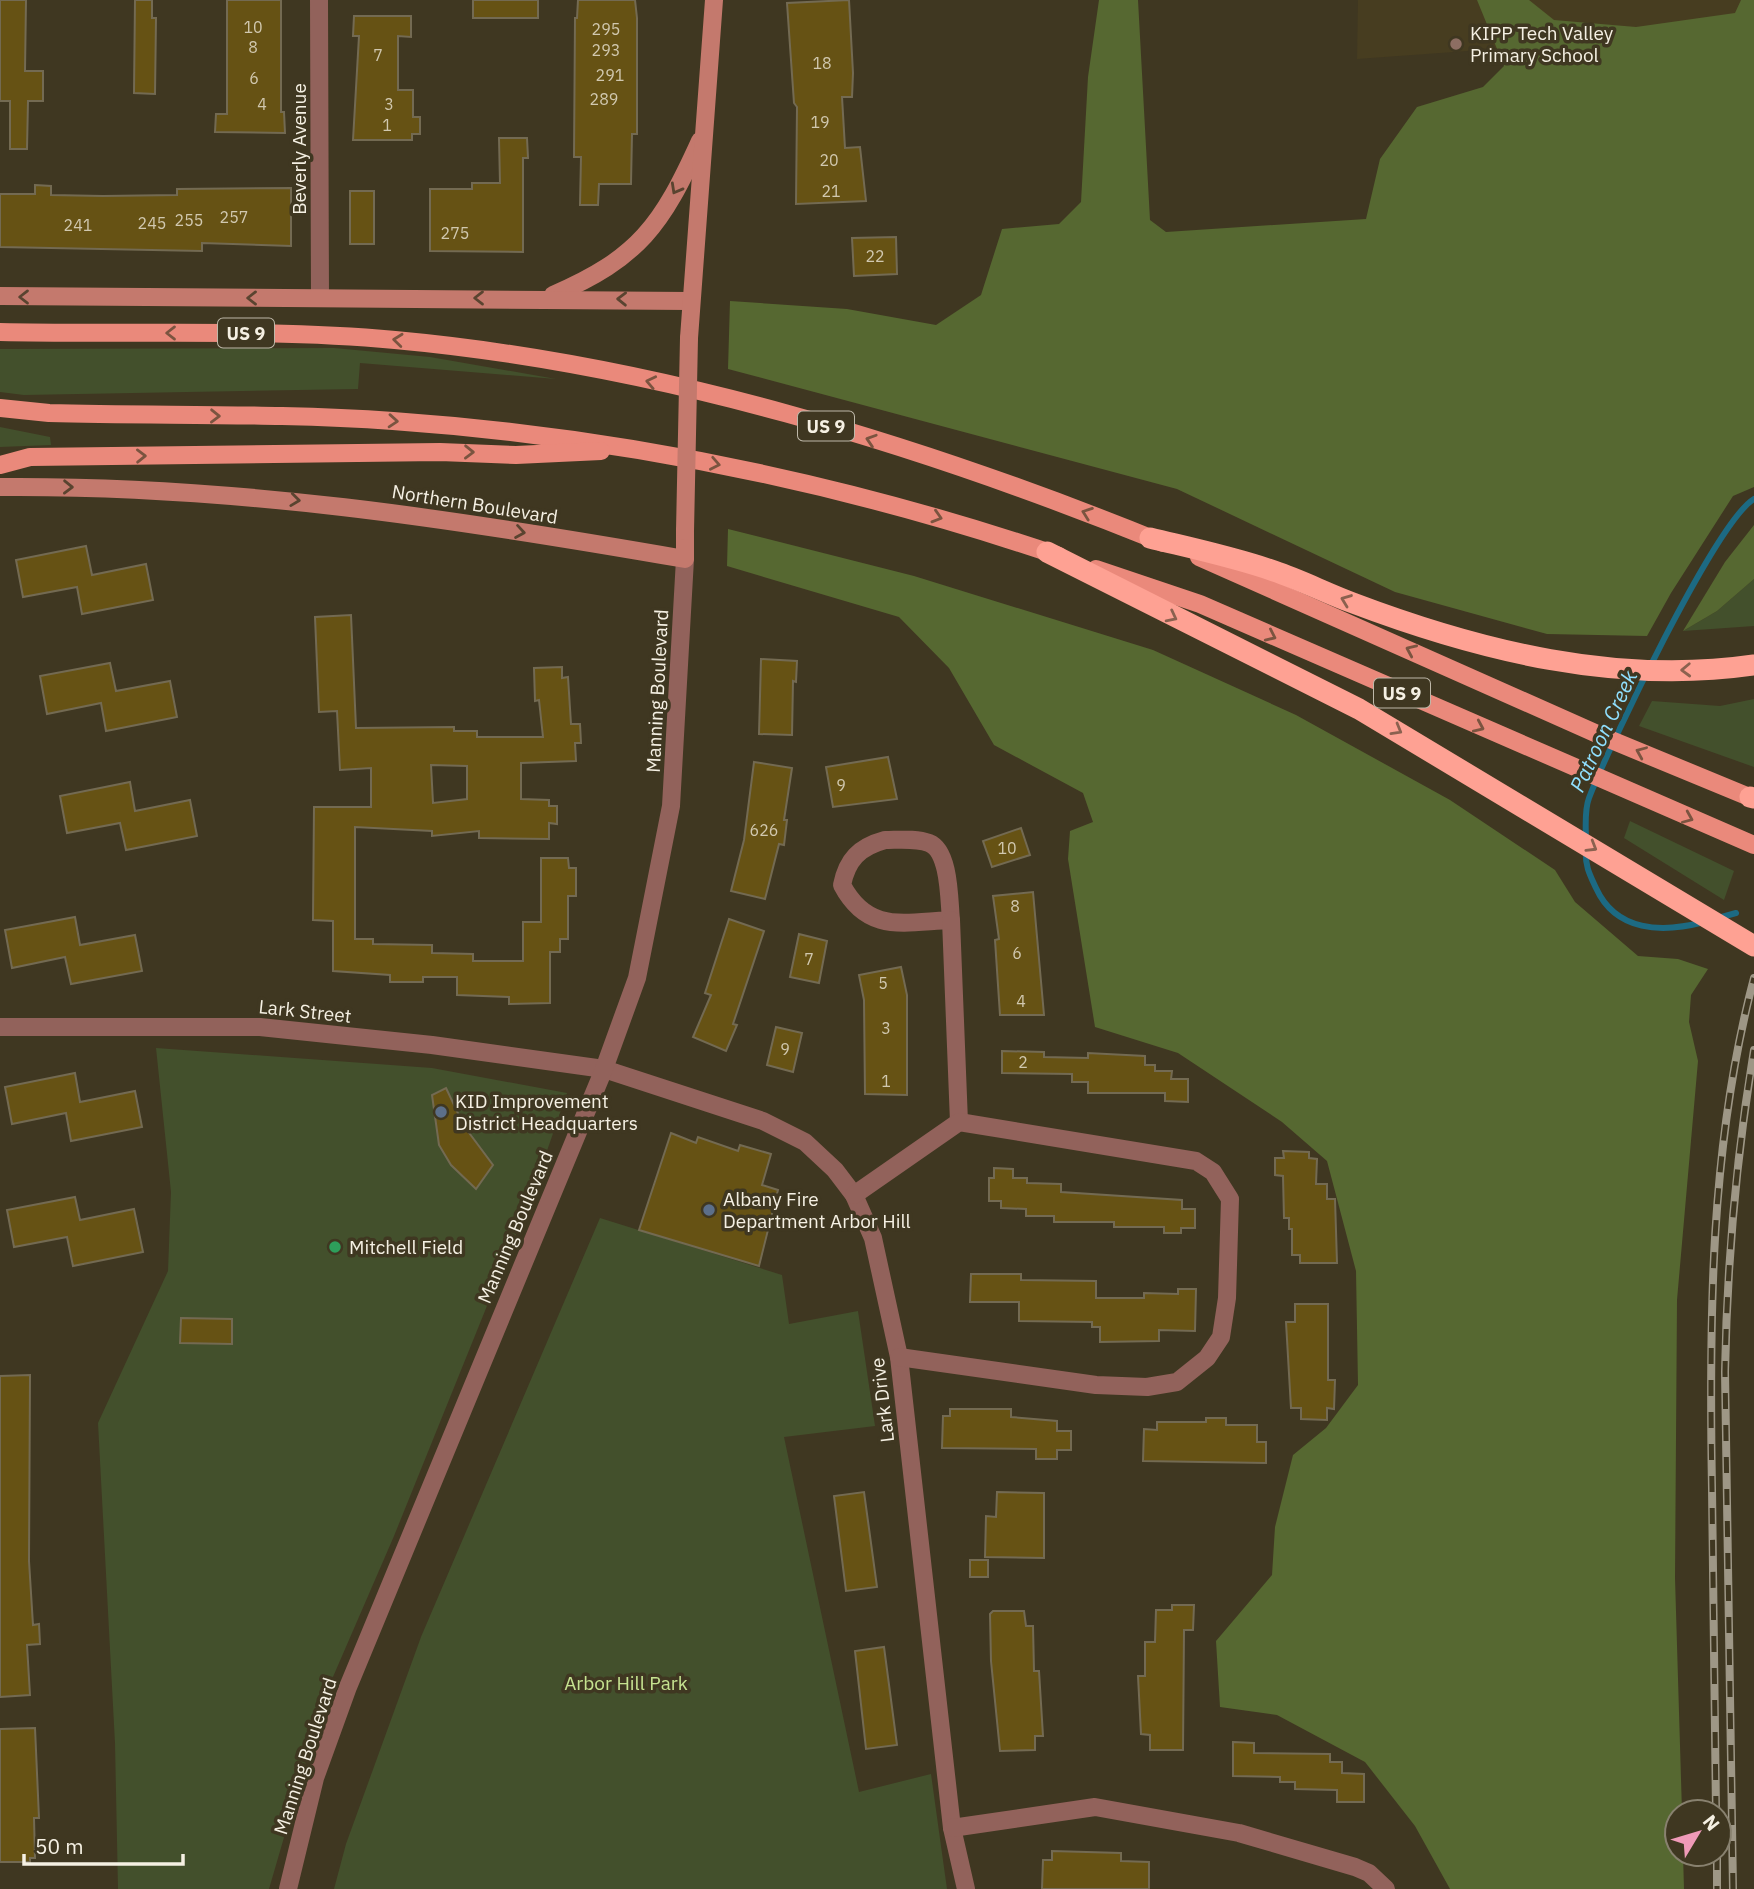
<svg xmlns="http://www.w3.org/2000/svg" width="1754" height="1889" viewBox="0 0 1754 1889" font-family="'IBM Plex Sans',sans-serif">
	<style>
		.built { fill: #473d20 }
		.green { fill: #43502c }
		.forest { fill: #566831 }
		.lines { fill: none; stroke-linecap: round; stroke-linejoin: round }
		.stream { stroke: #1c6a83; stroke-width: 6 }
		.building { fill: #665214; stroke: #736a52; stroke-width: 2; fill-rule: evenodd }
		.minor { stroke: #92625b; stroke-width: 18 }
		.tertiary { stroke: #92625b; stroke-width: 18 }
		.secondary { stroke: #c4796d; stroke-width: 18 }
		.primary { stroke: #ea897b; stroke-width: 18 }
		.motorway { stroke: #fea193; stroke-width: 21 }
		.rail-casing { stroke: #9e9786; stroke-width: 8 }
		.rail { stroke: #3f3721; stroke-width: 5; stroke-dasharray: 16; stroke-linecap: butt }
		.secondary-bridge { stroke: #c4796d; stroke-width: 18 }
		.oneway { stroke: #5a4430 }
		.oneway2 { stroke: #7b5440 }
		.oneway3 { stroke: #8b614f }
		.education-dot { fill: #8d6e63; stroke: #3f3721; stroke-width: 2.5 }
		.service-dot { fill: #5c6f8a; stroke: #3f3721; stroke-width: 2.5 }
		.leisure-dot { fill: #2e9e5b; stroke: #3f3721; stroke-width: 2.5 }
		.labels { text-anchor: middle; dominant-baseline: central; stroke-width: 7; stroke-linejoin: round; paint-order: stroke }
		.number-label { font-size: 16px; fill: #d1c8af }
		.shield { fill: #3f3721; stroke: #beb8a9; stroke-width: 2 }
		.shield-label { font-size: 18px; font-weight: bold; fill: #f5f0e3 }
		.poi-label { font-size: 19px; fill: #f5f0e3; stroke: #3f3721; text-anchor: start }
		.street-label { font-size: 19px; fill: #f5f0e3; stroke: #3f3721 }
		.park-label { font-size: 19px; fill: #c6e390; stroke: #3f3721 }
		.water-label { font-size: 21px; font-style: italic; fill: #90e0ff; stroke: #3f3721 }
	</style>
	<rect width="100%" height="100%" fill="#3f3721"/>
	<polygon class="built" points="1358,0 1754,0 1754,30 1357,59"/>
	<g class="green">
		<polygon points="334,348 430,357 556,379 360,363 358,389 24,395 0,392 0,349"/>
		<polygon points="0,427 50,437 51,445 0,447"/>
		<polygon points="1754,579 1754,626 1683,631 1717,611"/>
		<polygon points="1754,699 1754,767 1639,726 1652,701 1720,706"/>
		<polygon points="1630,821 1734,871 1724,900 1624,838"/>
		<polygon points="156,1048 432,1068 567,1093 531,1197 394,1536 326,1693 269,1889 118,1889 115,1743 98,1423 168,1271 171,1192"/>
		<polygon points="600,1218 782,1275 789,1324 858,1311 875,1426 784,1437 859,1792 931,1774 947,1889 334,1889 346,1844 421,1637"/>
	</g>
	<g class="forest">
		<polygon points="1099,0 1138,0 1150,220 1166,232 1366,219 1380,159 1417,107 1483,87 1504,66 1477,0 1529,0 1554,20 1636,27 1735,13 1741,0 1754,0 1754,487 1733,496 1671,593 1647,636 1547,634 1395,592 1177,489 728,369 730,301 847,309 936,325 981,295 1002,229 1059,224 1081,202 1088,77"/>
		<polygon points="1754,525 1754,579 1717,611 1683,631 1725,562"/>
		<polygon points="728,529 914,576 1153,650 1296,715 1450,800 1555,870 1575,902 1638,956 1678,959 1708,969 1691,995 1689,1022 1698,1061 1677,1300 1675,1578 1682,1812 1677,1812 1677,1854 1683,1854 1684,1889 1450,1889 1415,1826 1365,1762 1277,1715 1220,1707 1216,1641 1272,1575 1275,1527 1293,1455 1326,1428 1358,1385 1356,1271 1327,1161 1282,1122 1178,1053 1095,1027 1068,859 1070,831 1093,822 1083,793 994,745 949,668 899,617 727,566"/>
	</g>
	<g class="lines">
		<g class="stream">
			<path d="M1586,841C1586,828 1584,811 1589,798C1608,748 1716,522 1754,499"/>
			<path d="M1586,852C1585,866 1590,875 1596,888C1616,932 1662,933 1704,922"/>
			<polyline points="1718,918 1736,913"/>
		</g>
	</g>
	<g class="building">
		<polygon points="0,0 26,0 25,71 43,71 43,101 28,101 27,149 10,149 10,101 0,101"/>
		<polygon points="135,0 152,0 152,18 156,18 155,94 134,93"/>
		<polygon points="227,0 281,0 281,112 284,112 285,133 215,132 216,114 227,114"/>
		<rect x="473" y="0" width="65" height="18"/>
		<polygon points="578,0 635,0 637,18 637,134 632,134 631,184 599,184 598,205 580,205 581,157 574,157 575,18 577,18"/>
		<polygon points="849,0 853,73 852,97 842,97 845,148 860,147 866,201 796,204 797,107 794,103 787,3"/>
		<polygon points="354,16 411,16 411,37 398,36 398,90 413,90 413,117 420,117 420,134 412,134 412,140 353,140 359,36 353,36"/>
		<polygon points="499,138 527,138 528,158 523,158 523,252 430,251 430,189 472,189 472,183 500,183"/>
		<polygon points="35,185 51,186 51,195 103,196 177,195 177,189 291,188 291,246 202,243 202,251 0,247 0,194 35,194"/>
		<rect x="350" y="191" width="24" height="53"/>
		<polygon points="896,237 897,274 854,276 852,238"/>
		<polygon points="86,546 92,575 146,564 153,600 82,614 77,587 23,597 16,560"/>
		<path d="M351,615L356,728L454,727V731H477V737H543L539,700L535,701L534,668L562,667V678L568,677L571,724H580L581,743H575L576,761L521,763V799L549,800V806H557V824L549,823V839L479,838V831L432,836V831L355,827V939H373V944L432,945V953L473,954V961H523V922H541V858H568L569,868H576V896H568V939H560V952H550V1003L509,1004V997L457,995V977H423V982H390V975L333,971V921L313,920L314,807H371V768L340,770L337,711L319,712L315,617ZM431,765L467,766V799L433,803Z"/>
		<polygon points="761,659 797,661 796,682 793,681 792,735 759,734"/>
		<polygon points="110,663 116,691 170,681 177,717 106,731 101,703 47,714 40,676"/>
		<polygon points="888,757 897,799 833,807 826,767"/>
		<polygon points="754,762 792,768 784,820 787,820 784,845 779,844 765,899 731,891 744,840"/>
		<polygon points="130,782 135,811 190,800 197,836 126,850 120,823 67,833 60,796"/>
		<polygon points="1021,828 1030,855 992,867 983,841"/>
		<polygon points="1033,892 1044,1015 1000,1015 995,940 999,939 993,896"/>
		<polygon points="75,917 80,945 135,935 142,971 71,984 65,957 12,968 5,930"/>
		<polygon points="729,919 764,931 733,1024 737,1025 726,1051 693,1037 711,995 705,993"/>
		<polygon points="799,934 827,941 819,983 790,977"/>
		<polygon points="901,967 907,995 907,1095 865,1094 864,1000 859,975"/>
		<polygon points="776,1027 802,1033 793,1072 767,1065"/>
		<polygon points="1002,1051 1044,1052 1044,1057 1088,1058 1088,1053 1145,1056 1145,1065 1155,1065 1155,1071 1172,1071 1171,1079 1188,1079 1188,1102 1165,1101 1165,1093 1088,1093 1088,1082 1072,1082 1072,1074 1002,1073"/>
		<polygon points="75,1073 80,1102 135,1091 142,1127 71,1141 66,1113 12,1124 5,1087"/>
		<polygon points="446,1088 464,1126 493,1165 476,1189 451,1165 439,1145 432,1095"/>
		<polygon points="671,1133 696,1143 698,1137 738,1151 740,1145 771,1154 762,1185 778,1190 759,1266 639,1230"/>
		<polygon points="1283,1151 1309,1152 1309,1158 1317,1159 1316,1184 1327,1184 1327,1199 1335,1199 1337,1263 1300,1263 1300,1255 1292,1255 1292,1229 1289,1229 1289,1218 1284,1218 1283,1176 1275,1175 1275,1158 1284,1158"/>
		<polygon points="994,1168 1013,1169 1013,1178 1027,1178 1027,1183 1061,1184 1061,1192 1182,1200 1182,1209 1195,1209 1195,1228 1181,1228 1181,1233 1164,1233 1164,1227 1114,1227 1114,1222 1054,1222 1054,1216 1026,1216 1026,1209 1001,1208 1001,1201 989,1201 989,1178 994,1178"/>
		<polygon points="75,1197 80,1220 134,1209 143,1252 73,1266 67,1237 14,1247 7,1210"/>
		<polygon points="971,1274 1021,1274 1021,1280 1096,1281 1096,1298 1144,1298 1144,1293 1178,1294 1178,1289 1196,1289 1195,1331 1159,1330 1159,1341 1100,1342 1100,1327 1092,1327 1092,1322 1019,1321 1019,1302 970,1302"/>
		<polygon points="1295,1304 1328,1304 1328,1380 1335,1380 1334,1409 1327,1408 1327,1420 1301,1419 1301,1408 1291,1408 1286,1322 1295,1322"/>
		<polygon points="181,1318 232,1319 232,1344 180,1343"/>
		<polygon points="30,1375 29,1561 33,1625 39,1624 40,1644 27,1645 30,1695 0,1697 0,1376"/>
		<polygon points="950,1409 1011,1409 1011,1417 1057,1421 1057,1431 1071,1431 1071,1450 1057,1450 1057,1459 1036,1459 1036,1449 942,1448 943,1416 950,1416"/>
		<polygon points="1206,1418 1226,1418 1226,1425 1257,1425 1257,1442 1266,1442 1266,1463 1143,1461 1144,1429 1157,1430 1157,1422 1206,1422"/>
		<polygon points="864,1492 877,1587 846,1591 834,1496"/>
		<polygon points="997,1492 1044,1493 1044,1558 985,1557 986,1516 996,1517"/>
		<rect x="970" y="1560" width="18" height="17"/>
		<polygon points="1172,1605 1194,1605 1193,1630 1184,1630 1183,1750 1150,1750 1150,1735 1141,1734 1138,1676 1145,1676 1145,1642 1155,1642 1156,1610 1172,1610"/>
		<polygon points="993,1611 1024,1611 1026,1626 1033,1626 1034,1671 1039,1671 1043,1736 1035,1736 1035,1750 1000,1751 991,1661 990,1614"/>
		<polygon points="884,1647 897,1745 866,1749 855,1651"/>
		<polygon points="35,1728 39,1818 34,1818 35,1858 30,1858 30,1862 0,1862 0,1729"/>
		<polygon points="1233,1742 1254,1743 1254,1753 1330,1754 1330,1762 1342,1762 1342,1773 1364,1774 1364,1802 1337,1802 1337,1790 1295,1789 1295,1782 1280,1782 1280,1777 1233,1776"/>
		<polygon points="1052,1851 1121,1853 1121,1861 1149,1862 1149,1889 1042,1889 1043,1860 1052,1860"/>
	</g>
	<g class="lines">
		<g class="minor">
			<polyline points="319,0 320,298"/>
			<path d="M885,840C898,840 916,838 929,843C950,851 949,901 951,920C904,922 868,934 842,885C847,860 859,847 885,840Z"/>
			<polyline points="951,920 959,1122"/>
			<polyline points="0,1027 260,1027 432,1045 604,1069 763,1121 805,1142 835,1170 854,1195 873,1238 899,1357 952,1828 966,1889"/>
			<polyline points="854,1195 959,1122 1196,1161 1213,1172 1230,1199 1227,1298 1221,1337 1207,1358 1177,1382 1147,1387 1096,1385 899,1357"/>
			<polyline points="952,1828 1095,1807 1239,1833 1355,1867 1369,1873 1386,1889"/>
		</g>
		<polyline class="tertiary" points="288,1889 315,1778 348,1687 604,1069 637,978 671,806 685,559"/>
		<g class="secondary">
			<path d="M553,295C639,258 662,225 700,141"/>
			<polyline points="0,296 690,301"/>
			<polyline points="689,338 714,0"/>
			<path d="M0,487C235,485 455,519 685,559V531"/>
		</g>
		<g class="primary">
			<path d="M0,332C132,335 264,328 395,340C658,364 919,444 1163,543"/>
			<path d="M0,408L49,413C163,416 279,413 393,421C620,437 844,483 1059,556"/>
			<polyline points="0,465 30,457 440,452 516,455 601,451"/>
			<polyline points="1199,557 1604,737 1754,799"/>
			<polyline points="1096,569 1200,604 1754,845"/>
		</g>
		<g class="motorway">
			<path d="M1150,538C1191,548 1234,557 1274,571C1301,580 1326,593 1353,603C1480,651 1617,685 1754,665"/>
			<polyline points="1047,552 1359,709 1754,946"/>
			<polyline points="1750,797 1754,798"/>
		</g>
		<defs>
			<g id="rail">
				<path d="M1716,1812C1715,1704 1713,1596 1712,1489C1709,1318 1710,1144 1754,978"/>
				<polyline points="1717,1854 1717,1889"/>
				<path d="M1733,1889L1725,1372C1727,1264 1736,1158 1754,1050"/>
			</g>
		</defs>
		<use href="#rail" class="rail-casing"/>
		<use href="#rail" class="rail"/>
		<polyline class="secondary-bridge" points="685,531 689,338"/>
	</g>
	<defs><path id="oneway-chevron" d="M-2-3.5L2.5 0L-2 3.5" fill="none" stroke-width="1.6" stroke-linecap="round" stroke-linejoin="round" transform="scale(1.75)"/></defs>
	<g class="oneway">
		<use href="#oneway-chevron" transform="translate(676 189) rotate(119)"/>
		<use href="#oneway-chevron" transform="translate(24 297) rotate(-180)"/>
		<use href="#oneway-chevron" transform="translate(252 298) rotate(-180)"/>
		<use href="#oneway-chevron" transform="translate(479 298) rotate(-180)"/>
		<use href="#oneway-chevron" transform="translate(622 299) rotate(-179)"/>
		<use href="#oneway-chevron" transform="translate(68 487) rotate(1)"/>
		<use href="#oneway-chevron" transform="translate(295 500) rotate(7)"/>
		<use href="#oneway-chevron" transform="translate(520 532) rotate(9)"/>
	</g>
	<g class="oneway2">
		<use href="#oneway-chevron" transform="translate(171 333) rotate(180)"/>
		<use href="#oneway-chevron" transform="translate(398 340) rotate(-174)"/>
		<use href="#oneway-chevron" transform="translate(651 382) rotate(-168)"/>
		<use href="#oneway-chevron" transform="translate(215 416) rotate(1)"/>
		<use href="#oneway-chevron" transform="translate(393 421) rotate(4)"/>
		<use href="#oneway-chevron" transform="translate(871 440) rotate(-162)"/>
		<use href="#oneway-chevron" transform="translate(469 452) rotate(1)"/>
		<use href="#oneway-chevron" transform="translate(141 456) rotate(-1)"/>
		<use href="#oneway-chevron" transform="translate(715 464) rotate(11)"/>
		<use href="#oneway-chevron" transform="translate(1087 513) rotate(-160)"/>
		<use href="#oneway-chevron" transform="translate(937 517) rotate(17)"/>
		<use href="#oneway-chevron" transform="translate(1271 636) rotate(25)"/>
		<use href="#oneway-chevron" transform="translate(1411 650) rotate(-156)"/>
		<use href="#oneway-chevron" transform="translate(1479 727) rotate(24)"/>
		<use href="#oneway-chevron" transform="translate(1641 752) rotate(-157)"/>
		<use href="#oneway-chevron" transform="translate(1688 818) rotate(23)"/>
	</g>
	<g class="oneway3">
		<use href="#oneway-chevron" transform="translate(1346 600) rotate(-159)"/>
		<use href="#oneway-chevron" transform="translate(1172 617) rotate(27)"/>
		<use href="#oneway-chevron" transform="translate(1686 670) rotate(178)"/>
		<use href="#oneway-chevron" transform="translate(1397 730) rotate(30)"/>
		<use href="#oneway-chevron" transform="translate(1592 847) rotate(31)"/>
	</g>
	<circle class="education-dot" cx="1456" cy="44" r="7"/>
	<g class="service-dot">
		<circle cx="441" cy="1112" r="7"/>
		<circle cx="709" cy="1210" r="7"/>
	</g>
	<circle class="leisure-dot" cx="335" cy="1247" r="7"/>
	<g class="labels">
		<g class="number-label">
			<text x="253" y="27">10</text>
			<text x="606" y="29">295</text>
			<text x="253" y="47">8</text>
			<text x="606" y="50">293</text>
			<text x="378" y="55">7</text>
			<text x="822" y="63">18</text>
			<text x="610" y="75">291</text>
			<text x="254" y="78">6</text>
			<text x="604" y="99">289</text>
			<text x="262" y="104">4</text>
			<text x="389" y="104">3</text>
			<text x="820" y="122">19</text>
			<text x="387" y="125">1</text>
			<text x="829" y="160">20</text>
			<text x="831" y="191">21</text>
			<text x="234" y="217">257</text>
			<text x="189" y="220">255</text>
			<text x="152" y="223">245</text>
			<text x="78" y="225">241</text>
			<text x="455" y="233">275</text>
			<text x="875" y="256">22</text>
			<text x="841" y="785">9</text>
			<text x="764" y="830">626</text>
			<text x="1007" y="848">10</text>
			<text x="1015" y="906">8</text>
			<text x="1017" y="953">6</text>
			<text x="809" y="959">7</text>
			<text x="883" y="983">5</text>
			<text x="1021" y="1001">4</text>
			<text x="886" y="1028">3</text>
			<text x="785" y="1049">9</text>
			<text x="1023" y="1062">2</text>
			<text x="886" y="1081">1</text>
		</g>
		<g class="shield">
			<rect x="218" y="318.5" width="56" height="29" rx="5"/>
			<rect x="798" y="411.5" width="56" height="29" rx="5"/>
			<rect x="1374" y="678.5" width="56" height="29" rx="5"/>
		</g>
		<g class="shield-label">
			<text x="246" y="333">US 9</text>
			<text x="826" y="426">US 9</text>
			<text x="1402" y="693">US 9</text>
		</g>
		<g class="poi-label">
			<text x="1470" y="33">KIPP Tech Valley<tspan x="1470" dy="22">Primary School</tspan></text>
			<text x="455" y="1101">KID Improvement<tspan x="455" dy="22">District Headquarters</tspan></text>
			<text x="723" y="1199">Albany Fire<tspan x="723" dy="22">Department Arbor Hill</tspan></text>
			<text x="349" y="1247">Mitchell Field</text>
		</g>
		<g class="street-label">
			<text transform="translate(299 149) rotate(-90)">Beverly Avenue</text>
			<text transform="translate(475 504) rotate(9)">Northern Boulevard</text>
			<text transform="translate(657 691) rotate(-87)">Manning Boulevard</text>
			<text transform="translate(305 1011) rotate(6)">Lark Street</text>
			<text transform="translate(515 1227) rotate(-67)">Manning Boulevard</text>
			<text transform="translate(882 1400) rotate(-97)">Lark Drive</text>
			<text transform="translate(305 1756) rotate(-72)">Manning Boulevard</text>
		</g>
		<g class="park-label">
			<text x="626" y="1683">Arbor Hill Park</text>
		</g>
		<g class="water-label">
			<text transform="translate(1603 731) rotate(-65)">Patroon Creek</text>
		</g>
	</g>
	<g transform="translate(1698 1833) rotate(52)"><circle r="33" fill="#3f3721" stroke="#88816f" stroke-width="2"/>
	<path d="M0-5L12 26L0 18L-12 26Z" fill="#ef9ab8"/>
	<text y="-10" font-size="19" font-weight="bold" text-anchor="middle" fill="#f5f0e3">N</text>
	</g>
	<path d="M24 1854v10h159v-10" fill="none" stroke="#f5f0e3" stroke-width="3.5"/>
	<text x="35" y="1854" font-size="21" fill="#f5f0e3" stroke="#3f3721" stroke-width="5" paint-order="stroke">50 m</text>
</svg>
